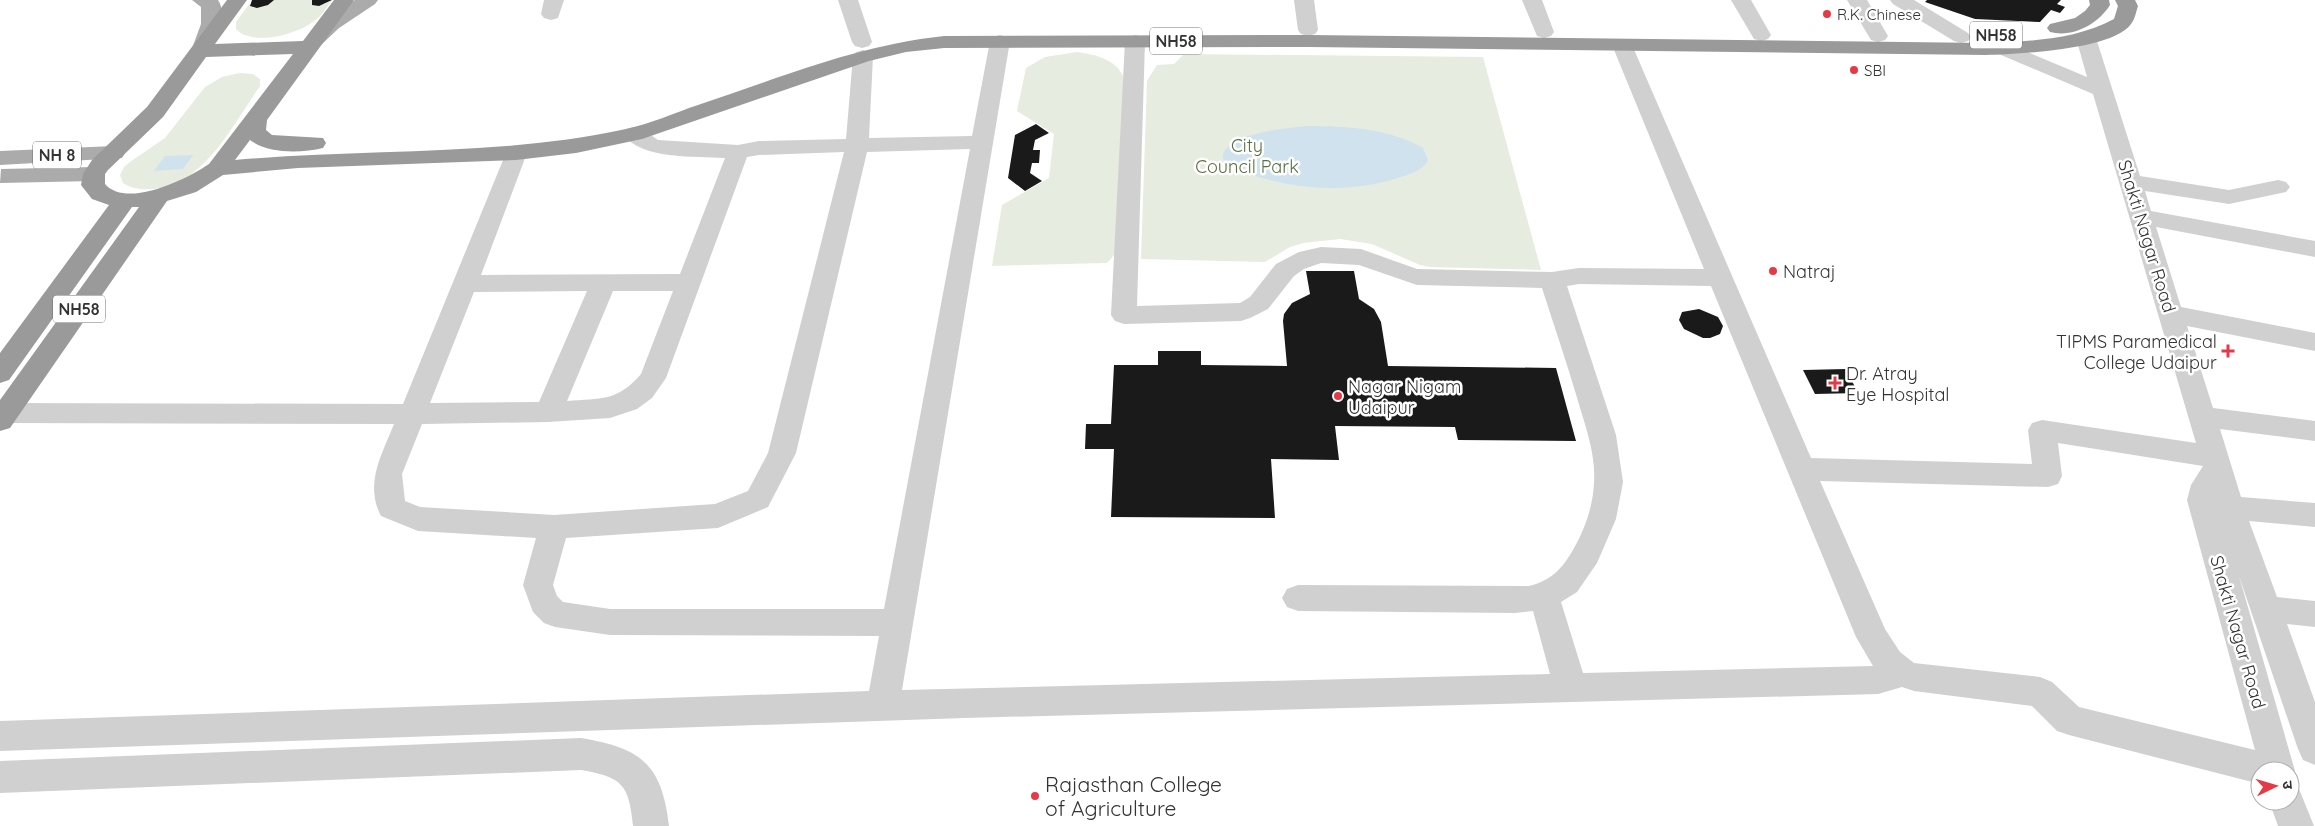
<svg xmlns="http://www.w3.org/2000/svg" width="2315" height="826" viewBox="0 0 2315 826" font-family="Quicksand,'Noto Sans Devanagari',sans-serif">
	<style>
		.green { fill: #e6ecdf }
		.water { fill: #cfe2ee }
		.building { fill: #1a1a1a }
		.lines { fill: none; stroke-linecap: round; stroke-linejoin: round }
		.minor { fill: #d0d0d0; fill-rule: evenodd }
		.major { fill: #ababab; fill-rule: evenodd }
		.highway { fill: #9a9a9a; fill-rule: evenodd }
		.poi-dot { fill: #e63946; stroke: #fff; stroke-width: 2 }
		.labels { text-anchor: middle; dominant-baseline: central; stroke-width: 5; stroke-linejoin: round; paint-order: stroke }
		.far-poi-label { font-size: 15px; fill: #333; stroke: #fff; text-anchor: start }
		.shield { fill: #fff; stroke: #707070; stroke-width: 1 }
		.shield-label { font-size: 16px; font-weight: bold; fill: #333 }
		.park-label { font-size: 18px; fill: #56703f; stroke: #fff }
		.street-label { font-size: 18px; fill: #333; stroke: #fff }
		.poi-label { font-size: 18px; fill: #333; stroke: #fff; text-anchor: start }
		.near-poi-label { font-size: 21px; fill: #333; stroke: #fff; text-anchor: start }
	</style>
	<rect width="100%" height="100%" fill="#fff"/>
	<g class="green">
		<path d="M273,0H312V5L325,4L332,0C326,8 322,16 314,21C298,34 253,47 236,29V22L250,3L251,7C259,9 268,7 273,0Z"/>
		<path d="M1077,52C1097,55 1118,59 1125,81L1115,254L1107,263L992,266L1002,205L1049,178L1054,134L1017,111L1026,68L1045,57Z"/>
		<polygon points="1184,54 1483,57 1541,270 1430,267 1420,265 1372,244 1340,239 1303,243 1290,247 1265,262 1141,259 1147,81 1157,65 1174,64"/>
		<path d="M240,73L253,74L260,79V86C234,123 204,186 153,189C143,190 132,189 123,183L120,175L124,167L130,162L165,138L205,87L222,77Z"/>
	</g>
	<g class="water">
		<path d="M1307,126C1346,126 1388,128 1423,148L1428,160C1424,169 1413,173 1404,176C1356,193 1301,191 1253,175C1242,171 1231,168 1223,159C1220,133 1289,128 1307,126Z"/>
		<polygon points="193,155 183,169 154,171 165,156"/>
	</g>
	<g class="building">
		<polygon points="252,0 274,0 268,5 257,8 250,6"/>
		<polygon points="312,0 332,0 319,6 312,5"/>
		<polygon points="1927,0 2061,0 2057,4 2065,7 2060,13 2051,10 2040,22 1975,19 1925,2"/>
		<polygon points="1036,124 1049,133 1035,140 1033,150 1040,150 1039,163 1032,163 1030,173 1042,181 1025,191 1008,178 1015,135"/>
		<polygon points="1306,271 1354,271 1359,299 1374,309 1381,322 1388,366 1556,368 1576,441 1458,440 1455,427 1335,426 1339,460 1271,459 1275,518 1111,517 1114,449 1085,449 1086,424 1111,424 1114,365 1158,365 1158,351 1201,351 1201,365 1287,366 1283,321 1284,314 1292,303 1310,294"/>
		<polygon points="1699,309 1718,317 1723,326 1720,334 1710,338 1703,338 1684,329 1679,320 1682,312"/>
		<polygon points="1846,369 1858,393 1815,394 1803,370"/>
	</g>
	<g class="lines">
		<g class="minor">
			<polygon points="544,0 564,0 558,18 551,20 544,18 541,14"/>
			<polygon points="838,0 858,0 872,42 869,46 862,48 855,46 852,42"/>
			<polygon points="1294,0 1314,0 1318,30 1315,34 1308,36 1301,34 1298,30"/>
			<polygon points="1522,0 1542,0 1554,32 1551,36 1544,38 1537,36"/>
			<polygon points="1731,0 1751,0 1771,35 1768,39 1761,41 1754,39"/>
			<polygon points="1847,0 1867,0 1888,36 1885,40 1878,42 1871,40"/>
			<polygon points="1890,0 1914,0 1968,33 1971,37 1968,41 1961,43 1954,41 1893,4"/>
			<path d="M2086,32L2093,34L2096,38L2140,176L2229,190L2278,180L2286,182L2290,187L2286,192L2229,204L2145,191L2151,211L2315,241V257L2156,227L2181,307L2315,333V351L2187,326L2213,408L2315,421V441L2220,429L2241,497L2315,503V527L2249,521L2277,597L2315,601V627L2287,624L2315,702V765L2303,760L2298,749L2239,576L2295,771L2290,782V771H2260V784L2069,735L2057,731L2032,706L1914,691L1902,687L1878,694L964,718L0,751V721L869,691L879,636L610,635L555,627L544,623L533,612L523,585L536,538L418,531L381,516C364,484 382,454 394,424L6,423L0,421V405L6,403L403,404L508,148L516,146L524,148L527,153L481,275L680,274L725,158C695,156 641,160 623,134L626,129L634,127L642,129L658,140L738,145L759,141L846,139L853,56L856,52L863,50L870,52L873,56L869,138L972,136L990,41L993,37L1000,35L1007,37L1010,41L902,690L1550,674L1533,611L1515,613L1298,611L1287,607L1282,598L1287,589L1298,585L1529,586C1551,581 1563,568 1574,548C1585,529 1593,506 1594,483C1596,455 1586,428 1578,401C1567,363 1554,326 1542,288L1417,285L1359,265L1321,263L1304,269L1294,276L1268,309L1250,318L1241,321L1124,324L1115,321L1111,315L1125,41L1128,37L1135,35L1142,37L1145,41L1137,306L1240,303L1250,297L1276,264L1299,252L1321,247L1361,249L1417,269L1552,272L1579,268L1704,269L1612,45L1615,41L1622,39L1629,41L1632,45L1811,458L2032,464L2028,430L2032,423L2042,420L2196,443L2093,94L1994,52L1991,48L1994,44L2001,42L2008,44L2087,77L2076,38L2079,34ZM970,149L884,609H610L563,602L557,596L553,585L566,538L718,528L768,507L796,453L867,152ZM844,152L768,453L748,491L715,504L554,515L420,507L405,501L402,474L422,424L548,422L610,418L637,409L652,398L666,378L747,157L759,155ZM1579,284L1711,286L1856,637L1873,666L1583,673L1561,602L1577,592L1597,563L1616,519L1623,482L1616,435L1567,286ZM587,291L539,402L430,403L474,292ZM613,291H673L641,374C617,402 601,398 567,401ZM2058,443L2203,466L2191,485L2187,500L2255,750L2079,707L2052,682L2040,677L1914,663L1900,652L1885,629L1820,481L2048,487L2058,484L2062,476Z"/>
			<path d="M581,738C641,748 662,764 669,826H633C629,784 622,777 581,770L0,793V761Z"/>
			<polygon points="2290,786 2299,789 2314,826 2278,826 2269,801 2290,801"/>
		</g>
		<g class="major">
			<path d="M192,0H218C228,14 217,43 208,55L201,57L194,55L191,51L201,24V7Z"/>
			<path d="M355,0H378L375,4L339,28L321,45L314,47L307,45L304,41C316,23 337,12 355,0Z"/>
			<polygon points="114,146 122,148 125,153 122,158 0,165 0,151"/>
			<polygon points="94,167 102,169 105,174 102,179 94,181 0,183 1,169"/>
		</g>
		<g class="highway">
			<path d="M227,0H247L215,44L303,41L334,0H354L267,120L266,130L272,135L323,138L326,143L323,148C301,153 268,154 250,140L235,160C365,148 498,157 626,129C650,124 674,113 698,105C779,78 858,45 944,36L1309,35L1986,43C2030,41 2075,40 2114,19L2118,6L2115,0H2135L2138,6C2136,12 2135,19 2131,24C2113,50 2017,54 1986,55L1309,47L944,48L906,52L869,61L642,139L576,153L516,160L298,168L223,175L196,192L167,201L10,428L0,431V400L139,207H132L9,380L0,383V353L109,205L92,199L81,185L83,174L92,160L147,107ZM293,54L209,164C187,179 127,209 105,184V174L108,170L163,117L206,57Z"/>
			<path d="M2089,0H2109L2110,5C2098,24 2073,38 2050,32L2047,28L2050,24L2075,18L2085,11L2090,5Z"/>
		</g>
	</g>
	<g class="poi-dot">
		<circle cx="1827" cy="14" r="5"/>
		<circle cx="1854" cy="70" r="5"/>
		<circle cx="1773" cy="271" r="5"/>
		<path d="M2225.5 343.5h5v5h5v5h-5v5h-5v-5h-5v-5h5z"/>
		<path d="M1832.5 375.5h5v5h5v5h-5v5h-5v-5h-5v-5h5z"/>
		<circle cx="1338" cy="396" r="5"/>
		<circle cx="1035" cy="796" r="5"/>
	</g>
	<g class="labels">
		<g class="far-poi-label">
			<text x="1837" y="14">R.K. Chinese</text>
			<text x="1864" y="70">SBI</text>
		</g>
		<g class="shield">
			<rect x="1970" y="21.5" width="52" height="27" rx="4"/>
			<rect x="1150" y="27.5" width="52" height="27" rx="4"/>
			<rect x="33" y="141.5" width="48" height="27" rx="4"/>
			<rect x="53" y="295.5" width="52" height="27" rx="4"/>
		</g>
		<g class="shield-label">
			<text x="1996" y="35">NH58</text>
			<text x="1176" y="41">NH58</text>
			<text x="57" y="155">NH 8</text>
			<text x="79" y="309">NH58</text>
		</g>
		<g class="park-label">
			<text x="1247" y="145">City<tspan x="1247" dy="21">Council Park</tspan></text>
		</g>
		<g class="street-label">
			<text transform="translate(2147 236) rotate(73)">Shakti Nagar Road</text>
			<text transform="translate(2238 632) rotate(74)">Shakti Nagar Road</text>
		</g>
		<g class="poi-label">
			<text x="1783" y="271">Natraj</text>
			<text x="2217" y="341" text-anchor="end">TIPMS Paramedical<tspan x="2217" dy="21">College Udaipur</tspan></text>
			<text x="1846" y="373">Dr. Atray<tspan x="1846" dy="21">Eye Hospital</tspan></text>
			<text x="1348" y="386">Nagar Nigam<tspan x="1348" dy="21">Udaipur</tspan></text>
		</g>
		<g class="near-poi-label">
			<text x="1045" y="784">Rajasthan College<tspan x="1045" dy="24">of Agriculture</tspan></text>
		</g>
	</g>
	<g transform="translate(2275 786) rotate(85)"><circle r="24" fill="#ffffff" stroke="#adadad"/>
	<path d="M0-4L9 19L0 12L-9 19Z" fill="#e63946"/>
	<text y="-8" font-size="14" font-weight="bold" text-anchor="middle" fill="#333333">उ</text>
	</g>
</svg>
